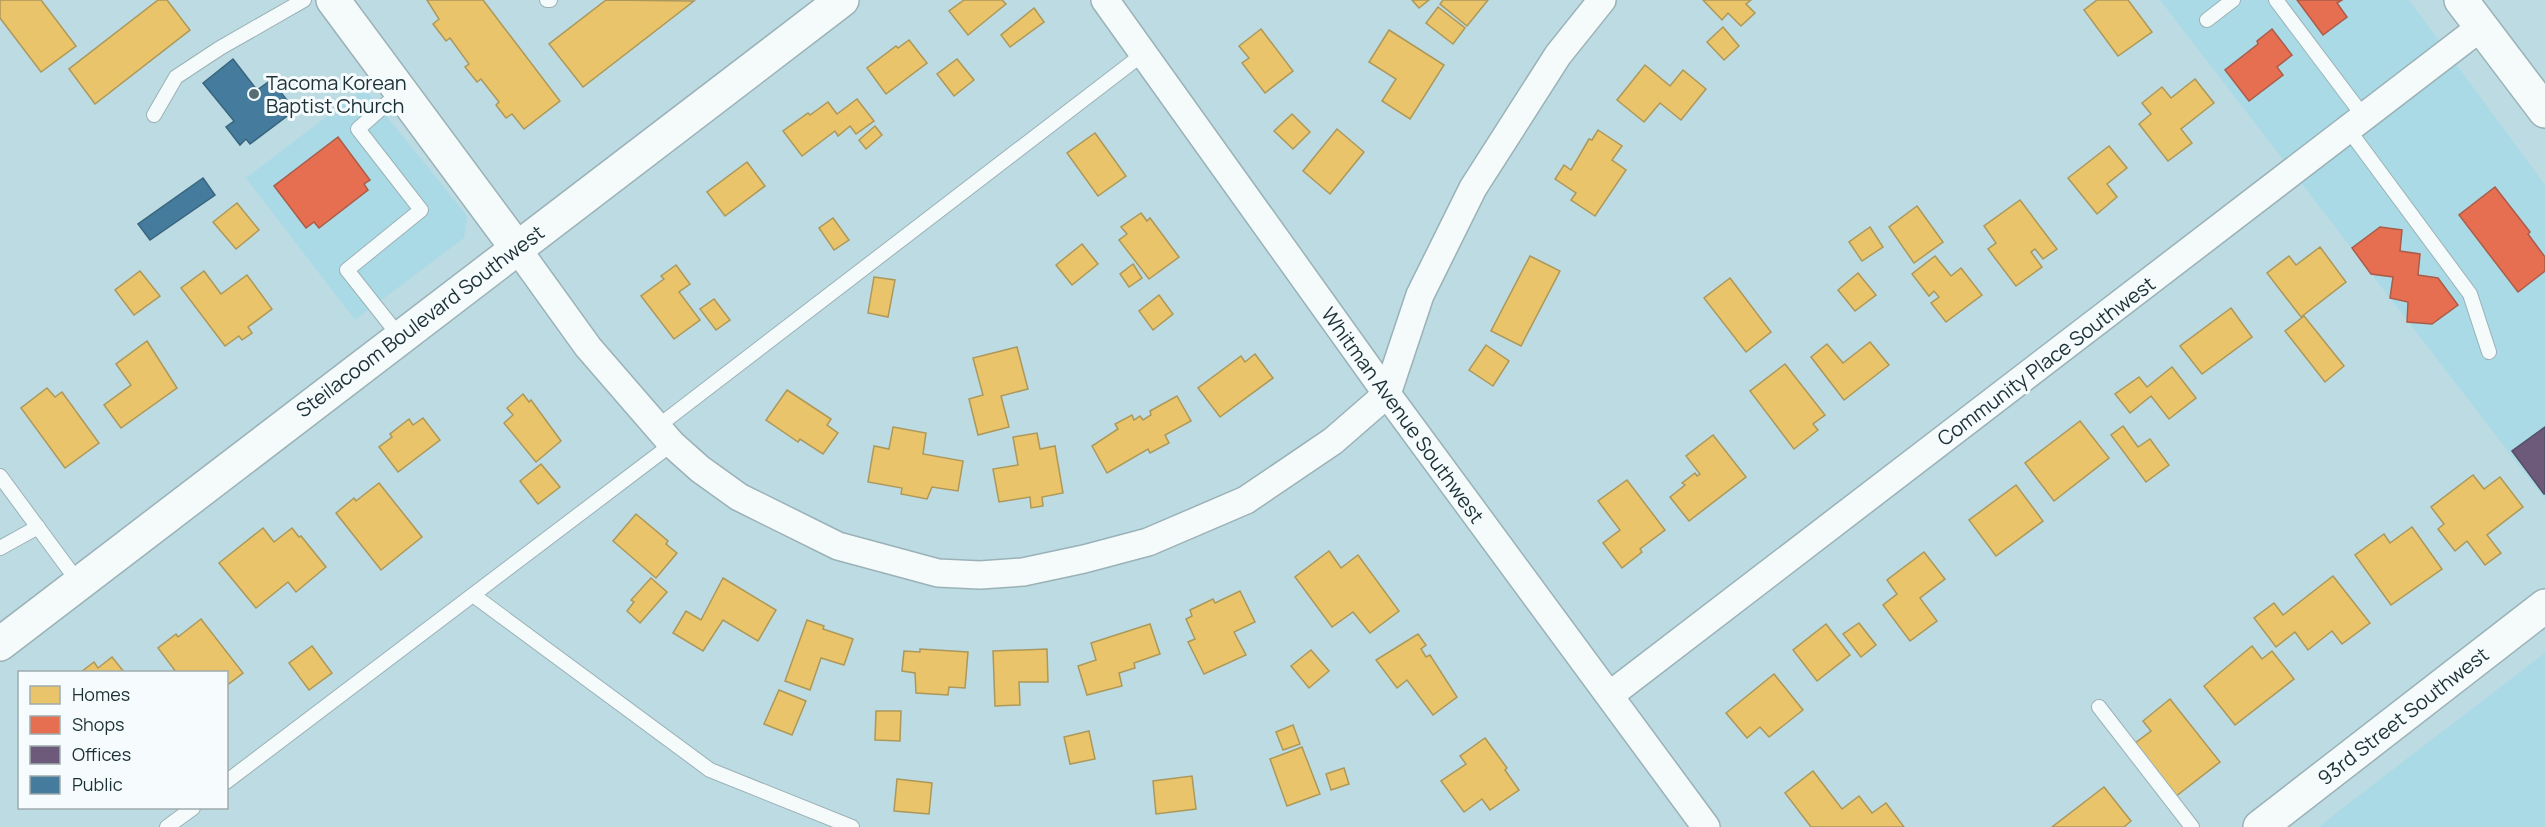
<svg xmlns="http://www.w3.org/2000/svg" width="2545" height="827" viewBox="0 0 2545 827" font-family="Manrope,sans-serif">
	<style>
		.built { fill: #aadae6 }
		.homes { fill: #e9c46a; stroke: #ac985a; stroke-width: 1.5 }
		.shops { fill: #e76f51; stroke: #aa5c49; stroke-width: 1.5 }
		.offices { fill: #6d597a; stroke: #554d66; stroke-width: 1.5 }
		.public { fill: #457b9d; stroke: #39657e; stroke-width: 1.5 }
		.lines { fill: none; stroke-linecap: round; stroke-linejoin: round }
		.lane-casing { stroke: #9ab2b7; stroke-width: 16 }
		.street-casing { stroke: #9ab2b7; stroke-width: 30 }
		.secondary-casing { stroke: #9ab2b7; stroke-width: 36 }
		.primary-casing { stroke: #9ab2b7; stroke-width: 36 }
		.lane { stroke: #f5fafb; stroke-width: 14 }
		.street { stroke: #f5fafb; stroke-width: 27 }
		.secondary { stroke: #f5fafb; stroke-width: 33 }
		.primary { stroke: #f5fafb; stroke-width: 33 }
		.poi-dot { fill: #546c72; stroke: #f6fcfd; stroke-width: 2 }
		.labels { text-anchor: middle; dominant-baseline: central; stroke-width: 6; stroke-linejoin: round; paint-order: stroke }
		.poi-label { font-size: 20px; fill: #1c3136; stroke: #f6fcfd; text-anchor: start }
		.street-label { font-size: 20px; fill: #1c3136; stroke: #f6fcfd }
	</style>
	<rect width="100%" height="100%" fill="#bddbe2"/>
	<g class="built">
		<polygon points="2160,0 2409,0 2545,185 2545,499"/>
		<polygon points="364,88 467,216 464,238 355,320 246,178"/>
		<polygon points="2545,653 2545,827 2319,827 2340,810"/>
	</g>
	<g class="homes">
		<polygon points="0,0 41,0 76,46 41,72 0,18"/>
		<polygon points="158,0 167,0 190,30 95,104 69,69"/>
		<polygon points="427,0 483,0 560,101 524,129 512,114 506,118 496,105 499,102 481,79 477,82 465,67 469,64 450,38 446,41 433,24 439,19"/>
		<polygon points="606,0 694,1 583,87 549,44"/>
		<polygon points="964,0 1002,0 1006,4 968,35 949,11"/>
		<polygon points="1412,0 1429,0 1419,8"/>
		<polygon points="1443,0 1488,0 1467,26 1440,4"/>
		<polygon points="1703,0 1751,0 1746,4 1755,13 1741,26 1728,13 1722,20"/>
		<polygon points="2097,0 2128,0 2152,32 2118,56 2084,10"/>
		<polygon points="1438,7 1465,28 1453,44 1426,23"/>
		<polygon points="1034,8 1044,22 1010,47 1001,35"/>
		<polygon points="1723,27 1739,46 1724,60 1707,42"/>
		<polygon points="1261,29 1293,71 1265,93 1242,63 1249,58 1239,46"/>
		<polygon points="1389,30 1444,65 1410,119 1382,101 1396,79 1369,62"/>
		<polygon points="909,40 927,63 886,94 867,68 896,46 898,48"/>
		<polygon points="957,59 974,80 954,96 937,74"/>
		<polygon points="1645,65 1670,86 1683,70 1706,89 1681,120 1660,103 1644,122 1617,100"/>
		<polygon points="2195,79 2214,103 2181,129 2192,143 2168,161 2139,124 2151,114 2142,103 2162,87 2171,98"/>
		<polygon points="857,99 874,121 856,134 850,126 838,136 835,131 802,156 783,131 808,113 810,115 828,102 837,114"/>
		<polygon points="1292,114 1310,132 1293,149 1274,131"/>
		<polygon points="875,126 882,135 866,149 859,140"/>
		<polygon points="1337,129 1364,152 1330,194 1303,171"/>
		<polygon points="1598,130 1622,146 1612,160 1626,170 1595,216 1571,200 1576,193 1555,179 1564,165 1571,170 1589,139 1592,140"/>
		<polygon points="1095,133 1126,176 1098,196 1067,153"/>
		<polygon points="2109,146 2127,168 2107,184 2117,197 2097,214 2068,178"/>
		<polygon points="747,162 765,186 725,216 707,192"/>
		<polygon points="2020,200 2057,249 2043,259 2035,249 2031,252 2042,267 2016,286 1988,249 1996,243 1984,226"/>
		<polygon points="237,203 259,230 236,249 213,222"/>
		<polygon points="1917,206 1943,242 1914,263 1889,227"/>
		<polygon points="1141,213 1147,221 1150,218 1179,257 1149,279 1119,240 1127,234 1121,227"/>
		<polygon points="833,218 849,240 834,250 819,228"/>
		<polygon points="1870,227 1883,247 1862,261 1849,242"/>
		<polygon points="1082,244 1098,264 1072,285 1056,265"/>
		<polygon points="2320,247 2346,282 2301,317 2267,273 2289,256 2296,265"/>
		<polygon points="1530,256 1560,271 1521,346 1491,331"/>
		<polygon points="1935,256 1951,276 1961,268 1982,295 1946,322 1931,303 1939,297 1934,291 1929,296 1912,274"/>
		<polygon points="1133,264 1142,278 1129,287 1120,274"/>
		<polygon points="676,265 690,284 679,292 700,320 674,339 641,296 664,279 661,276"/>
		<polygon points="140,271 160,296 134,315 115,290"/>
		<polygon points="204,271 221,294 247,275 272,309 248,327 252,333 242,340 239,336 225,346 181,288"/>
		<polygon points="1858,273 1876,295 1855,311 1838,290"/>
		<polygon points="874,277 895,280 888,317 868,313"/>
		<polygon points="1730,278 1771,332 1746,352 1704,298"/>
		<polygon points="1159,295 1173,314 1153,330 1139,311"/>
		<polygon points="714,299 730,320 716,330 700,309"/>
		<polygon points="2231,308 2252,337 2202,374 2180,346"/>
		<polygon points="2304,316 2344,366 2325,382 2285,331"/>
		<polygon points="147,341 177,388 121,428 104,405 131,385 116,364"/>
		<polygon points="1870,342 1889,365 1844,400 1811,357 1827,344 1843,363"/>
		<polygon points="1486,345 1509,361 1493,386 1469,370"/>
		<polygon points="1017,347 1028,389 1001,396 1009,427 978,435 969,399 983,395 973,358"/>
		<polygon points="1255,354 1273,378 1220,417 1198,388 1241,356 1245,362"/>
		<polygon points="1785,364 1825,415 1813,424 1818,430 1794,449 1750,391"/>
		<polygon points="2172,367 2196,398 2169,419 2151,396 2130,413 2115,394 2139,377 2147,387"/>
		<polygon points="47,388 55,397 62,392 99,443 65,468 21,408"/>
		<polygon points="787,390 831,419 827,425 838,433 823,454 800,439 798,442 766,420"/>
		<polygon points="523,394 529,402 531,400 561,441 536,462 504,423 513,415 507,408"/>
		<polygon points="1177,396 1191,421 1165,435 1169,443 1150,453 1148,449 1107,473 1092,446 1118,429 1115,424 1132,415 1134,420 1140,416 1143,420 1151,415 1150,411"/>
		<polygon points="423,418 440,440 398,472 379,447 392,437 390,434 409,419 413,425"/>
		<polygon points="2080,421 2109,458 2054,501 2025,463"/>
		<polygon points="2123,426 2138,447 2150,439 2169,465 2146,482 2111,435"/>
		<polygon points="893,427 926,433 923,454 963,461 958,491 932,487 927,499 901,494 902,488 868,482 874,446 889,449"/>
		<polygon points="1037,433 1040,449 1055,446 1063,493 1042,497 1043,506 1031,508 1030,497 999,502 993,469 1018,465 1013,437"/>
		<polygon points="1713,435 1746,477 1689,521 1670,497 1685,485 1682,483 1695,473 1697,476 1700,474 1686,456"/>
		<polygon points="541,464 560,487 538,504 520,481"/>
		<polygon points="2473,475 2484,489 2500,477 2523,507 2487,535 2501,553 2485,565 2467,541 2455,551 2438,529 2444,524 2431,507"/>
		<polygon points="1627,480 1665,530 1640,549 1642,552 1622,568 1603,543 1620,530 1598,501"/>
		<polygon points="379,483 422,537 381,570 336,513 354,498 356,501"/>
		<polygon points="2016,485 2043,521 1996,556 1969,520"/>
		<polygon points="636,514 668,541 666,544 677,553 656,578 613,541"/>
		<polygon points="2412,527 2442,569 2391,605 2355,555 2384,534 2390,543"/>
		<polygon points="263,528 274,542 292,528 299,537 301,536 326,567 296,592 288,582 256,608 219,563"/>
		<polygon points="1329,551 1341,568 1358,555 1399,611 1370,633 1353,612 1332,627 1295,577"/>
		<polygon points="1924,552 1945,579 1920,598 1937,621 1910,641 1883,605 1897,594 1887,580"/>
		<polygon points="2333,576 2370,623 2342,644 2332,631 2308,650 2295,632 2276,647 2254,618 2274,603 2283,615"/>
		<polygon points="651,578 667,592 640,623 627,611 634,602 631,600"/>
		<polygon points="723,578 776,610 758,641 723,620 703,651 673,633 686,611 701,620"/>
		<polygon points="1240,591 1255,622 1234,632 1246,655 1204,674 1188,642 1195,639 1186,619 1192,616 1190,610 1213,599 1215,603"/>
		<polygon points="201,619 243,673 226,686 226,672 176,672 158,648 176,634 178,637"/>
		<polygon points="807,620 824,626 823,629 853,639 844,665 821,658 810,690 785,681"/>
		<polygon points="1859,623 1876,645 1861,657 1843,634"/>
		<polygon points="1150,624 1160,654 1134,663 1135,668 1119,673 1122,686 1087,695 1078,666 1096,660 1091,643"/>
		<polygon points="1826,624 1850,655 1817,681 1793,650"/>
		<polygon points="1418,634 1426,645 1421,649 1426,657 1430,655 1457,697 1433,715 1407,680 1397,688 1376,660"/>
		<polygon points="312,646 332,673 309,690 289,663"/>
		<polygon points="2252,646 2262,659 2272,651 2294,679 2235,725 2204,686"/>
		<polygon points="920,649 968,652 965,688 949,687 948,695 916,693 915,673 902,671 904,651 920,652"/>
		<polygon points="1047,649 1048,682 1019,682 1020,705 995,706 993,651"/>
		<polygon points="1311,650 1329,671 1309,688 1291,666"/>
		<polygon points="112,657 124,672 81,672 94,662 98,668"/>
		<polygon points="1774,674 1803,710 1769,737 1760,727 1747,738 1726,713"/>
		<polygon points="779,690 806,701 792,735 764,724"/>
		<polygon points="2170,699 2220,762 2175,797 2134,744 2151,731 2143,721"/>
		<polygon points="876,711 901,711 900,741 875,740"/>
		<polygon points="1293,725 1300,744 1283,750 1276,732"/>
		<polygon points="1089,731 1095,759 1070,764 1064,737"/>
		<polygon points="1485,738 1507,768 1505,770 1519,790 1490,810 1482,799 1464,812 1441,781 1466,764 1460,756"/>
		<polygon points="1302,747 1320,794 1287,806 1270,759"/>
		<polygon points="1344,768 1349,784 1331,790 1326,774"/>
		<polygon points="1813,771 1842,809 1859,796 1872,813 1886,803 1904,827 1811,827 1785,793"/>
		<polygon points="1192,776 1196,809 1156,814 1153,781"/>
		<polygon points="897,779 932,783 929,814 894,811"/>
		<polygon points="2104,787 2131,821 2124,827 2052,827"/>
	</g>
	<g class="shops">
		<polygon points="2297,0 2342,0 2337,3 2347,17 2323,35"/>
		<polygon points="2272,29 2292,55 2277,67 2283,75 2249,101 2225,70 2258,44 2257,41"/>
		<polygon points="338,137 370,180 364,184 368,190 319,228 314,222 306,228 274,186"/>
		<polygon points="2495,187 2530,232 2528,234 2545,257 2545,271 2518,292 2459,215"/>
		<polygon points="2380,227 2402,230 2400,251 2420,254 2418,275 2438,278 2458,305 2432,324 2407,322 2408,302 2390,298 2393,277 2371,274 2352,248"/>
	</g>
	<polygon class="offices" points="2545,427 2545,494 2544,494 2512,451"/>
	<g class="public">
		<polygon points="233,59 257,90 271,80 295,110 250,144 246,139 240,145 226,127 234,121 203,83"/>
		<polygon points="203,178 215,195 150,240 138,224"/>
	</g>
	<g class="lines">
		<defs>
			<g id="lane">
				<polyline points="547,0 550,0"/>
				<polyline points="2276,0 2364,117"/>
				<polyline points="2207,20 2233,0"/>
				<polyline points="154,115 176,77 220,48 304,0"/>
				<polyline points="2348,129 2470,294 2489,352"/>
				<polyline points="400,337 347,270 421,210 358,129 401,91"/>
				<polyline points="657,427 1143,54"/>
				<polyline points="0,476 79,583"/>
				<polyline points="0,548 38,527"/>
				<polyline points="473,595 710,770 852,827"/>
				<polyline points="2099,707 2192,827"/>
				<polyline points="226,782 672,444"/>
				<polyline points="167,827 193,808"/>
			</g>
			<g id="street">
				<polyline points="1105,0 1387,394 1706,827"/>
				<polyline points="516,247 588,347 672,444 700,469 739,497 838,546 938,573 980,575 1023,572 1084,559 1148,542 1246,500 1333,441 1387,394 1420,295 1473,188 1558,55 1602,0"/>
				<polyline points="1610,695 2481,27"/>
			</g>
			<g id="secondary">
				<polyline points="333,0 516,247"/>
				<polyline points="0,644 842,0"/>
				<polyline points="2260,827 2545,606"/>
			</g>
			<polyline id="primary" points="2461,0 2545,111"/>
		</defs>
		<use href="#lane" class="lane-casing"/>
		<use href="#street" class="street-casing"/>
		<use href="#secondary" class="secondary-casing"/>
		<use href="#primary" class="primary-casing"/>
		<use href="#lane" class="lane"/>
		<use href="#street" class="street"/>
		<use href="#secondary" class="secondary"/>
		<use href="#primary" class="primary"/>
	</g>
	<circle class="poi-dot" cx="254" cy="94" r="6"/>
	<g class="labels">
		<g class="poi-label">
			<text x="266" y="82">Tacoma Korean<tspan x="266" dy="23">Baptist Church</tspan></text>
		</g>
		<g class="street-label">
			<text transform="translate(420 321) rotate(-37)">Steilacoom Boulevard Southwest</text>
			<text transform="translate(2046 361) rotate(-37)">Community Place Southwest</text>
			<text transform="translate(1403 415) rotate(54)">Whitman Avenue Southwest</text>
			<text transform="translate(2403 716) rotate(-38)">93rd Street Southwest</text>
		</g>
	</g>
	<rect x="18" y="671" width="210" height="138" fill="#f6fcfd" stroke="#9fabad" stroke-width="1.5"/>
	<rect x="30" y="686" width="30" height="18" fill="#e9c46a" stroke="#9fabad" stroke-width="1.5"/>
	<text x="72" y="701" font-size="18" fill="#1c3136">Homes</text>
	<rect x="30" y="716" width="30" height="18" fill="#e76f51" stroke="#9fabad" stroke-width="1.5"/>
	<text x="72" y="731" font-size="18" fill="#1c3136">Shops</text>
	<rect x="30" y="746" width="30" height="18" fill="#6d597a" stroke="#9fabad" stroke-width="1.5"/>
	<text x="72" y="761" font-size="18" fill="#1c3136">Offices</text>
	<rect x="30" y="776" width="30" height="18" fill="#457b9d" stroke="#9fabad" stroke-width="1.5"/>
	<text x="72" y="791" font-size="18" fill="#1c3136">Public</text>
</svg>
